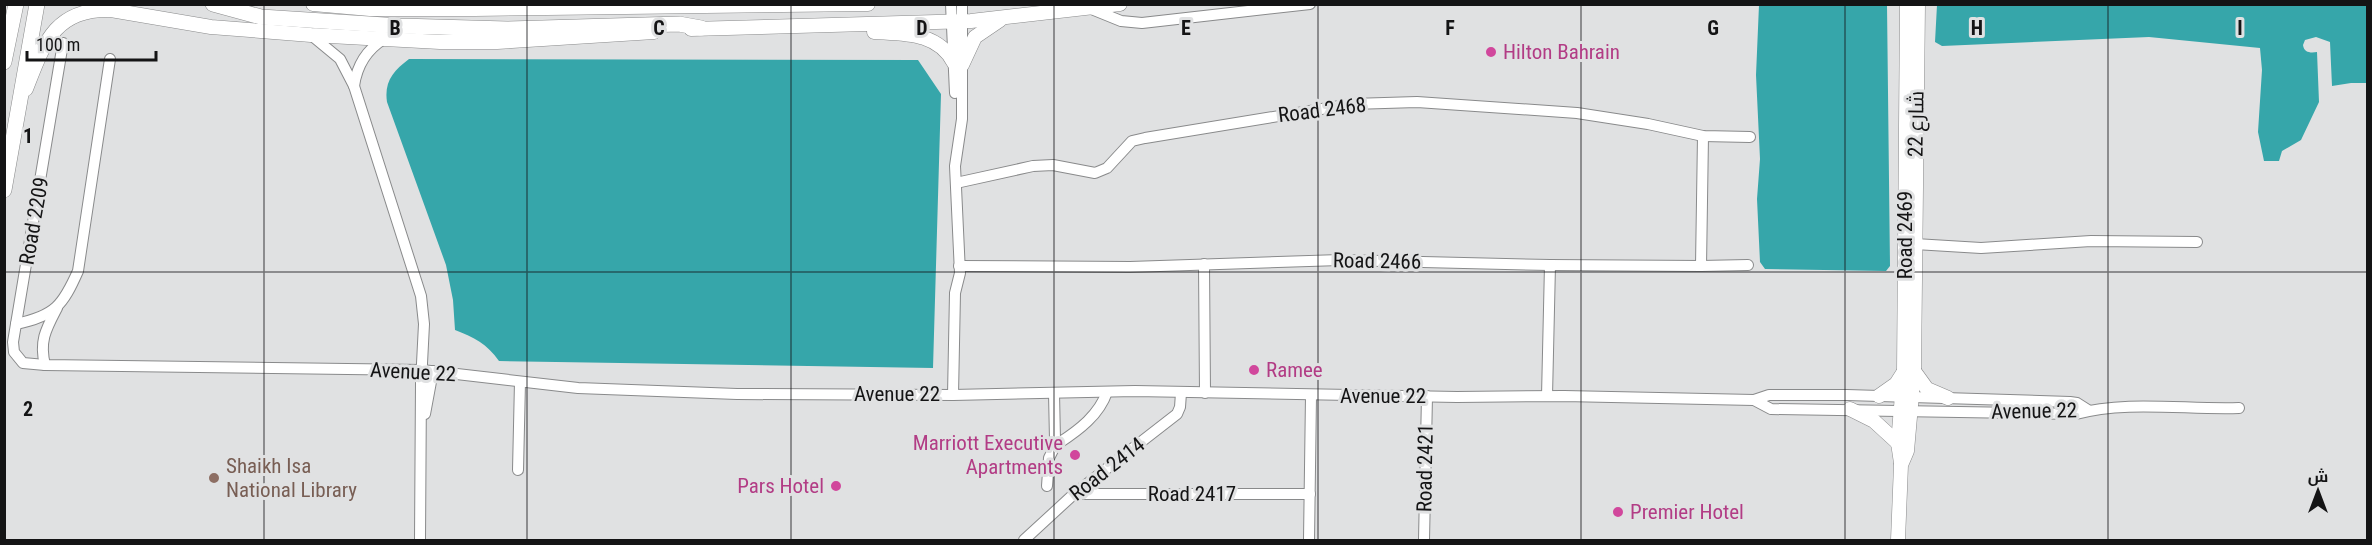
<svg xmlns="http://www.w3.org/2000/svg" width="2372" height="545" viewBox="0 0 2372 545" font-family="'Roboto Condensed',Cairo,sans-serif">
	<style>
		.water { fill: #36a6aa }
		.lines { fill: none; stroke-linecap: round; stroke-linejoin: round }
		.street-casing { stroke: #898a8b; stroke-width: 12 }
		.secondary-casing { stroke: #898a8b; stroke-width: 15 }
		.primary-casing { stroke: #898a8b; stroke-width: 16 }
		.street { stroke: #fff; stroke-width: 10 }
		.secondary { stroke: #fff; stroke-width: 14 }
		.primary { stroke: #fff; stroke-width: 15 }
		.grid { fill: none; stroke: #141415; stroke-width: 1.5; stroke-opacity: 0.55 }
		.hotel-dot { fill: #d1479c; stroke: #e0e1e2; stroke-width: 2 }
		.education-dot { fill: #8d6e63; stroke: #e0e1e2; stroke-width: 2 }
		.labels { text-anchor: middle; dominant-baseline: central; stroke-width: 6; stroke-linejoin: round; paint-order: stroke }
		.hotel-label { font-size: 21px; fill: #b23c85; stroke: #e0e1e2; text-anchor: start }
		.street-label { font-size: 21px; fill: #141415; stroke: #e0e1e2 }
		.education-label { font-size: 21px; fill: #785e54; stroke: #e0e1e2; text-anchor: start }
		.grid-label { font-size: 20px; text-anchor: middle; font-weight: bold; fill: #141415; stroke: #e0e1e2; stroke-width: 6; stroke-linejoin: round; paint-order: stroke }
	</style>
	<rect width="100%" height="100%" fill="#e0e1e2"/>
	<g class="water">
		<polygon points="1759,5 1887,5 1890,266 1886,271 1765,269 1760,262 1757,199 1760,159 1756,75"/>
		<path d="M1937,5H2367V83H2351L2332,86L2330,42L2316,37L2305,40L2303,45C2304,53 2311,53 2317,52L2319,102L2301,140L2282,151L2279,161H2264L2258,132L2262,70L2260,48L2149,37L1942,46L1935,42Z"/>
		<path d="M409,59L918,60L941,94L933,368L499,361C487,344 474,337 455,330L453,300L446,265L387,102C384,82 393,71 409,59Z"/>
	</g>
	<g class="lines">
		<defs>
			<g id="street">
				<polyline points="951,4 955,93"/>
				<polyline points="1089,8 1121,21 1142,23 1310,4"/>
				<polyline points="311,35 340,59 354,86 421,296 424,324 421,383 420,540"/>
				<polyline points="63,43 13,342 14,352 23,363 45,365 422,370 578,388 737,394 953,395 1135,391 1457,397 1564,396 1754,400 1769,395 1847,395 2070,402 2077,403 2088,410"/>
				<path d="M354,86C357,65 366,50 384,39"/>
				<polyline points="956,183 1033,166 1053,165 1095,173 1107,168 1132,141 1145,138 1352,104 1417,102 1577,113 1648,124 1703,136 1750,137"/>
				<polyline points="1915,244 1981,248 2091,241 2197,242"/>
				<polyline points="1204,264 1205,393"/>
				<polyline points="959,266 1130,267 1340,260 1550,265 1701,266 1703,136"/>
				<polyline points="1701,266 1748,265"/>
				<path d="M16,324C55,316 63,305 78,271L110,59"/>
				<path d="M45,365C39,341 46,329 57,308"/>
				<path d="M1054,393L1055,440L1059,443C1079,430 1099,415 1107,392"/>
				<polyline points="953,395 955,293 960,273 955,166 962,119 962,4"/>
				<polyline points="1547,396 1550,265"/>
				<path d="M1754,400L1771,409L2076,414C2126,400 2187,410 2239,408"/>
				<polyline points="425,414 433,371"/>
				<polyline points="518,470 520,382"/>
				<polyline points="1047,486 1049,458 1057,442"/>
				<polyline points="1074,494 1310,494"/>
				<polyline points="1024,540 1074,494 1177,414 1180,407 1181,393"/>
				<polyline points="1309,540 1311,396"/>
				<polyline points="1424,540 1427,396"/>
			</g>
			<g id="secondary">
				<polyline points="313,4 370,9 474,9 868,4"/>
				<polyline points="691,29 971,21 1120,4"/>
				<path d="M874,32C904,34 938,32 954,63"/>
				<polyline points="962,65 975,37 1000,20"/>
				<path d="M26,89C44,43 55,8 111,10L211,27L311,35L440,42H497L654,32"/>
				<polyline points="1914,371 1927,389 1948,398"/>
				<polyline points="1879,396 1896,384 1903,373"/>
				<polyline points="1850,409 1874,421 1898,443"/>
				<polyline points="1901,463 1898,443 1904,371 1907,4"/>
				<polyline points="1898,540 1901,465 1907,451 1914,371 1918,4"/>
			</g>
			<g id="primary">
				<polyline points="213,4 261,17 400,26 507,29 679,24 701,28"/>
				<polyline points="4,62 16,4"/>
				<polyline points="4,190 37,4"/>
			</g>
		</defs>
		<use href="#street" class="street-casing"/>
		<use href="#secondary" class="secondary-casing"/>
		<use href="#primary" class="primary-casing"/>
		<use href="#street" class="street"/>
		<use href="#secondary" class="secondary"/>
		<use href="#primary" class="primary"/>
	</g>
	<path class="grid" d="M264,4V540M527,4V540M791,4V540M1054,4V540M1318,4V540M1581,4V540M1845,4V540M2108,4V540M4,272H2368"/>
	<g class="hotel-dot">
		<circle cx="1491" cy="52" r="6"/>
		<circle cx="1254" cy="370" r="6"/>
		<circle cx="1075" cy="455" r="6"/>
		<circle cx="836" cy="486" r="6"/>
		<circle cx="1618" cy="512" r="6"/>
	</g>
	<circle class="education-dot" cx="214" cy="478" r="6"/>
	<g class="labels">
		<g class="hotel-label">
			<text x="1503" y="52">Hilton Bahrain</text>
			<text x="1266" y="370">Ramee</text>
			<text x="1063" y="443" text-anchor="end">Marriott Executive<tspan x="1063" dy="24">Apartments</tspan></text>
			<text x="824" y="486" text-anchor="end">Pars Hotel</text>
			<text x="1630" y="512">Premier Hotel</text>
		</g>
		<g class="street-label">
			<text transform="translate(1322 110) rotate(-7)">Road 2468</text>
			<text transform="translate(1916 124) rotate(-89)">شارع 22</text>
			<text transform="translate(34 221) rotate(-80)">Road 2209</text>
			<text transform="translate(1905 235) rotate(-90)">Road 2469</text>
			<text transform="translate(1377 261) rotate(1)">Road 2466</text>
			<text transform="translate(413 372) rotate(3)">Avenue 22</text>
			<text x="897" y="394">Avenue 22</text>
			<text x="1383" y="396">Avenue 22</text>
			<text transform="translate(2034 411) rotate(-1)">Avenue 22</text>
			<text transform="translate(1425 468) rotate(-89)">Road 2421</text>
			<text transform="translate(1107 469) rotate(-38)">Road 2414</text>
			<text x="1192" y="494">Road 2417</text>
		</g>
		<g class="education-label">
			<text x="226" y="466">Shaikh Isa<tspan x="226" dy="24">National Library</tspan></text>
		</g>
	</g>
	<g class="grid-label">
		<text x="395" y="35">B</text>
		<text x="659" y="35">C</text>
		<text x="922" y="35">D</text>
		<text x="1186" y="35">E</text>
		<text x="1450" y="35">F</text>
		<text x="1713" y="35">G</text>
		<text x="1977" y="35">H</text>
		<text x="2240" y="35">I</text>
		<text x="28" y="143">1</text>
		<text x="28" y="416">2</text>
	</g>
	<rect width="2372" height="545" fill="none" stroke="#141415" stroke-width="12"/>
	<g transform="translate(2318 491)" stroke="#e0e1e2" stroke-width="4.5" paint-order="stroke">
	<path d="M0-4.5L10 22L0 15L-10 22Z" fill="#141415"/>
	<text y="-9" font-size="16" font-weight="bold" text-anchor="middle" fill="#141415">ش</text>
	</g>
	<path d="M27 51v9h129v-9" fill="none" stroke="#141415" stroke-width="3"/>
	<text x="36" y="51" font-size="18" fill="#141415" stroke="#e0e1e2" stroke-width="4.5" paint-order="stroke">100 m</text>
</svg>
